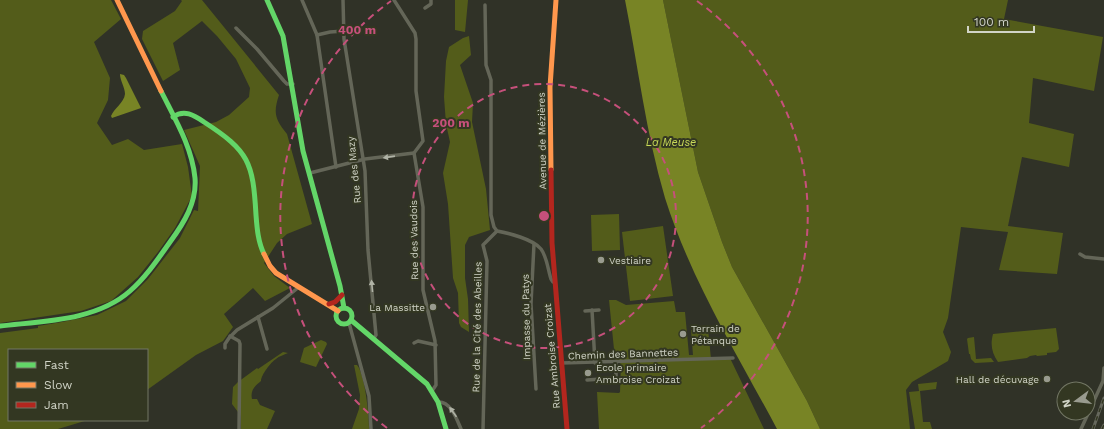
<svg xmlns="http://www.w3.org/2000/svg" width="1104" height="429" viewBox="0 0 1104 429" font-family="'Work Sans',sans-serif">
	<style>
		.green { fill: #535c1a }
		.water { fill: #788425 }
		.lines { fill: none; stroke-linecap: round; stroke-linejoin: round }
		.street { stroke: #646658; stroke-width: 3.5 }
		.fast { stroke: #63d668; stroke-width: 5 }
		.slow { stroke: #ff974d; stroke-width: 5 }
		.jam { stroke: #b3261e; stroke-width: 5 }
		.rail-casing { stroke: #66685d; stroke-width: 3 }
		.rail { stroke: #333722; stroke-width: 1.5; stroke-dasharray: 4.5; stroke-linecap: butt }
		.oneway { fill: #b0b3a6 }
		.ring { fill: none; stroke: #c6507b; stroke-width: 2; stroke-dasharray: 7 5 }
		.poi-dot { fill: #999b8f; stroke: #333722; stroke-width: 1.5 }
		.labels { text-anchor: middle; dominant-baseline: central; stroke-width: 4; stroke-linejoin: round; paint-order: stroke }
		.street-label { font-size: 10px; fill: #d1d4c7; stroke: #333722 }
		.poi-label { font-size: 10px; fill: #d1d4c7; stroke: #333722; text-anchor: start }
		.water-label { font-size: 11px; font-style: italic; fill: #c8d958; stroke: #333722 }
		.centre { fill: #c6507b; stroke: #333722; stroke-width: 2 }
		.ring-label { font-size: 12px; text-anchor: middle; font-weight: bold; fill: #c6507b; stroke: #333722; stroke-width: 4; stroke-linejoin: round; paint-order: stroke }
	</style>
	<rect width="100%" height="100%" fill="#303227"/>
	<g class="green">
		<polygon points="0,0 111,0 121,19 94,42 110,78 108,100 97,123 112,145 128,139 144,150 182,144 188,167 192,196 175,228 158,252 138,277 111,301 81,311 0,323"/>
		<path d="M181,0H202L279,95C273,113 275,119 287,134L312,224L287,234L277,243L264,263L274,276L290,288L265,301L253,288L224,314L233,327L223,341L196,355L147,390V350H9V420H88L58,429H0V333L38,328V326L62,322L97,315L126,301L148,279L180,238L194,210L198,211L200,166L184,130L216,122L229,115L249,97L250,88L236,59L217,36L202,21L173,43L180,70L163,81L142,39L143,31L175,11L182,1Z"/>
		<polygon points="455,0 468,0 465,32 455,30"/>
		<polygon points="663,0 1008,0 1004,19 1103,37 1094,91 1033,78 1029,123 1074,134 1069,167 1022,157 1008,226 1063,233 1057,274 999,270 1008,232 961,227 948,318 943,332 951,352 948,361 912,382 906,390 910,429 820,429 807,401 732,267 722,242 698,172"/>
		<polygon points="469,36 471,55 460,65 473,103 472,122 486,189 490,230 469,237 465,245 465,278 468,299 469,332 461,327 459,323 458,293 453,278 448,204 443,173 450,142 446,124 444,97 446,61 449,47 463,38"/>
		<polygon points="619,214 620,250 592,251 591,215"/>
		<polygon points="663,226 673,296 630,301 622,232"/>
		<polygon points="609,300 616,300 626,305 674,301 676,312 685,312 689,355 693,355 691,330 708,329 711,359 730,358 764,429 599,429 597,392 619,393 620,392 621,364 615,359"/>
		<path d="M1056,328L1059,349L1056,352L1047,353V355L1037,356L1036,355L1030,356L1027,358L998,362C992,353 990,345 993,334Z"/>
		<polygon points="974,337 976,359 991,358 994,362 975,363 971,359 970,354 969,354 967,339 968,338"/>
		<polygon points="321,340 326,342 327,344 316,367 300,362 304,348"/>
		<path d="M283,352L288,353C284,355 279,356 276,359C271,362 261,375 261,381C255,386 250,390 252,399H257L260,405L275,411L267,429H241V416L232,404L233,387L238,382L257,368L258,369Z"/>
		<path d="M354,365H357C365,374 369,416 369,429H352L359,409L360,395Z"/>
		<polygon points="937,382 936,389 920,391 923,422 930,422 932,429 915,429 909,392 919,391 918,384"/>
	</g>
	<g class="water">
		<path d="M625,0H663L698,172L722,242L732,267L807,401L820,429H777C737,354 691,280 665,198C646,134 638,66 625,0Z"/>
		<path d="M120,74L124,75L126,78L141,108L112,118L111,116C114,108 124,103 125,94C125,87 120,81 120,74Z"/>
	</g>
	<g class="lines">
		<g class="street">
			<polyline points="302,0 317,35 336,167"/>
			<polyline points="343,0 344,39 365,171 368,250 376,335 374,338"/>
			<polyline points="394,0 415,33 416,39 416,91 423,141 414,153 423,207 423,290 435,341 436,385 432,391"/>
			<path d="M485,5L486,65L491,80V215L494,227L497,231C508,233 533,239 541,249C547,257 548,270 551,279L553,282H555"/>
			<polyline points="425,8 431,4 431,0"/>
			<polyline points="236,28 257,49 284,81 287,84 293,84"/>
			<polyline points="317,35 330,32 344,31"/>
			<polyline points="310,173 365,159 414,153"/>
			<polyline points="534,244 531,304 536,389"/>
			<polyline points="1080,254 1085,257 1104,259"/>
			<polyline points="592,310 595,363"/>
			<polyline points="585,311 599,310"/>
			<polyline points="258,317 267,349"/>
			<polyline points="349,323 369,396 371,429"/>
			<polyline points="230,336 239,341 240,344 239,429"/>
			<polyline points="414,343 418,341 436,345"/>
			<polyline points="225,348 225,344 229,338 237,330 273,308 299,287"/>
			<polyline points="561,363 733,358"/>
			<polyline points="587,380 616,378 616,363"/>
			<path d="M438,402C451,401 457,420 461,429"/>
			<polyline points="483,429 487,261 483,245 497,231"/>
			<polyline points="1081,429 1103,381 1104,368"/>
		</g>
		<g class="fast">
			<polyline points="267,0 283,36 303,151 340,286 344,308"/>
			<path d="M173,117C184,109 194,115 204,122C249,151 253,162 256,215C257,228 258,242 264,254"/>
			<circle cx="344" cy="316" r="8"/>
			<polyline points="351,320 427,384 438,402 446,429"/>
			<path d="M0,326C43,321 96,321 130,291C146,277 158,259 170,242C184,223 197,202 195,178C192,147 175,119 161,91"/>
		</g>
		<g class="slow">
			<polyline points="117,0 161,91"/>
			<polyline points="551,170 550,87 556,0"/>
			<polyline points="264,254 270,266 276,273 338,311"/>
		</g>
		<g class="jam">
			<polyline points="551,170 552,243 567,429"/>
			<polyline points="329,304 335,302 342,295"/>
		</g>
		<defs>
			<g id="rail">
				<polyline points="1093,429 1104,398"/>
				<polyline points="1102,429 1104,425"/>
			</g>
		</defs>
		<use href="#rail" class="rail-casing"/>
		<use href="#rail" class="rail"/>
	</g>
	<defs><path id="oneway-solid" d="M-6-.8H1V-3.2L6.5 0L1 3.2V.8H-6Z"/></defs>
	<g class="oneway">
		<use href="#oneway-solid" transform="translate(389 157) rotate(172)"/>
		<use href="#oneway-solid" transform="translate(372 286) rotate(-95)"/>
		<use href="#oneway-solid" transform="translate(453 412) rotate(-125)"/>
	</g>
	<g class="ring">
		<circle cx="544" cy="216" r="132"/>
		<path d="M387 428A264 264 0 0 1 391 1M697 1A264 264 0 0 1 701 428"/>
	</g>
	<g class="poi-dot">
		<circle cx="601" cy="260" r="4"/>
		<circle cx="433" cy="307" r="4"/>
		<circle cx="683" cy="334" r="4"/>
		<circle cx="588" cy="373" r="4"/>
		<circle cx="1047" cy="379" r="4"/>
	</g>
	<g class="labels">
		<g class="street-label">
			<text transform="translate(542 141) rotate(-91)">Avenue de Mézières</text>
			<text transform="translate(354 170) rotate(-96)">Rue des Mazy</text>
			<text transform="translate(414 240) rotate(-91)">Rue des Vaudois</text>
			<text transform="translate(526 317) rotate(-91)">Impasse du Patys</text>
			<text transform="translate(477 327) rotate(-89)">Rue de la Cité des Abeilles</text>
			<text transform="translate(623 354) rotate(-2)">Chemin des Bannettes</text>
			<text transform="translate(552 356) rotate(-95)">Rue Ambroise Croizat</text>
		</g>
		<g class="poi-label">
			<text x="609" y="260">Vestiaire</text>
			<text x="425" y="307" text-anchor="end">La Massitte</text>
			<text x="691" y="328">Terrain de<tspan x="691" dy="12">Pétanque</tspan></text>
			<text x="596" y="367">École primaire<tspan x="596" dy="12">Ambroise Croizat</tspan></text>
			<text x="1039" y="379" text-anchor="end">Hall de décuvage</text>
		</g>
		<g class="water-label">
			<text x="671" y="142">La Meuse</text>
		</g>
	</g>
	<circle cx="544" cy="216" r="6" class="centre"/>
	<g class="ring-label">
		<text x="357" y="34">400 m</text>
		<text x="451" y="127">200 m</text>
	</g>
	<rect x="8" y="349" width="140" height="72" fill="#333722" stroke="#727664"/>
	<rect x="16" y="362" width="20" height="6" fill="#63d668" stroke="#727664"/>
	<text x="44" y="369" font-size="12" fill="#d1d4c7">Fast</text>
	<rect x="16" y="382" width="20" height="6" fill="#ff974d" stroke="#727664"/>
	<text x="44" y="389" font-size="12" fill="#d1d4c7">Slow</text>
	<rect x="16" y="402" width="20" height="6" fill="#b3261e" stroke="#727664"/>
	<text x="44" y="409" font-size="12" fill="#d1d4c7">Jam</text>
	<g transform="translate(1076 401) rotate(255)"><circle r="19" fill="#333722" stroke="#727664"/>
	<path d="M0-3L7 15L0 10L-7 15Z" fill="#999b8f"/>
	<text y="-6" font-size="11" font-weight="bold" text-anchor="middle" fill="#d1d4c7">N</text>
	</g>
	<path d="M968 26v6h66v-6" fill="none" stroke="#d1d4c7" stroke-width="2"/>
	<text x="974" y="26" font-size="12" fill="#d1d4c7" stroke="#333722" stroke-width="3" paint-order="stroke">100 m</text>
</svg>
